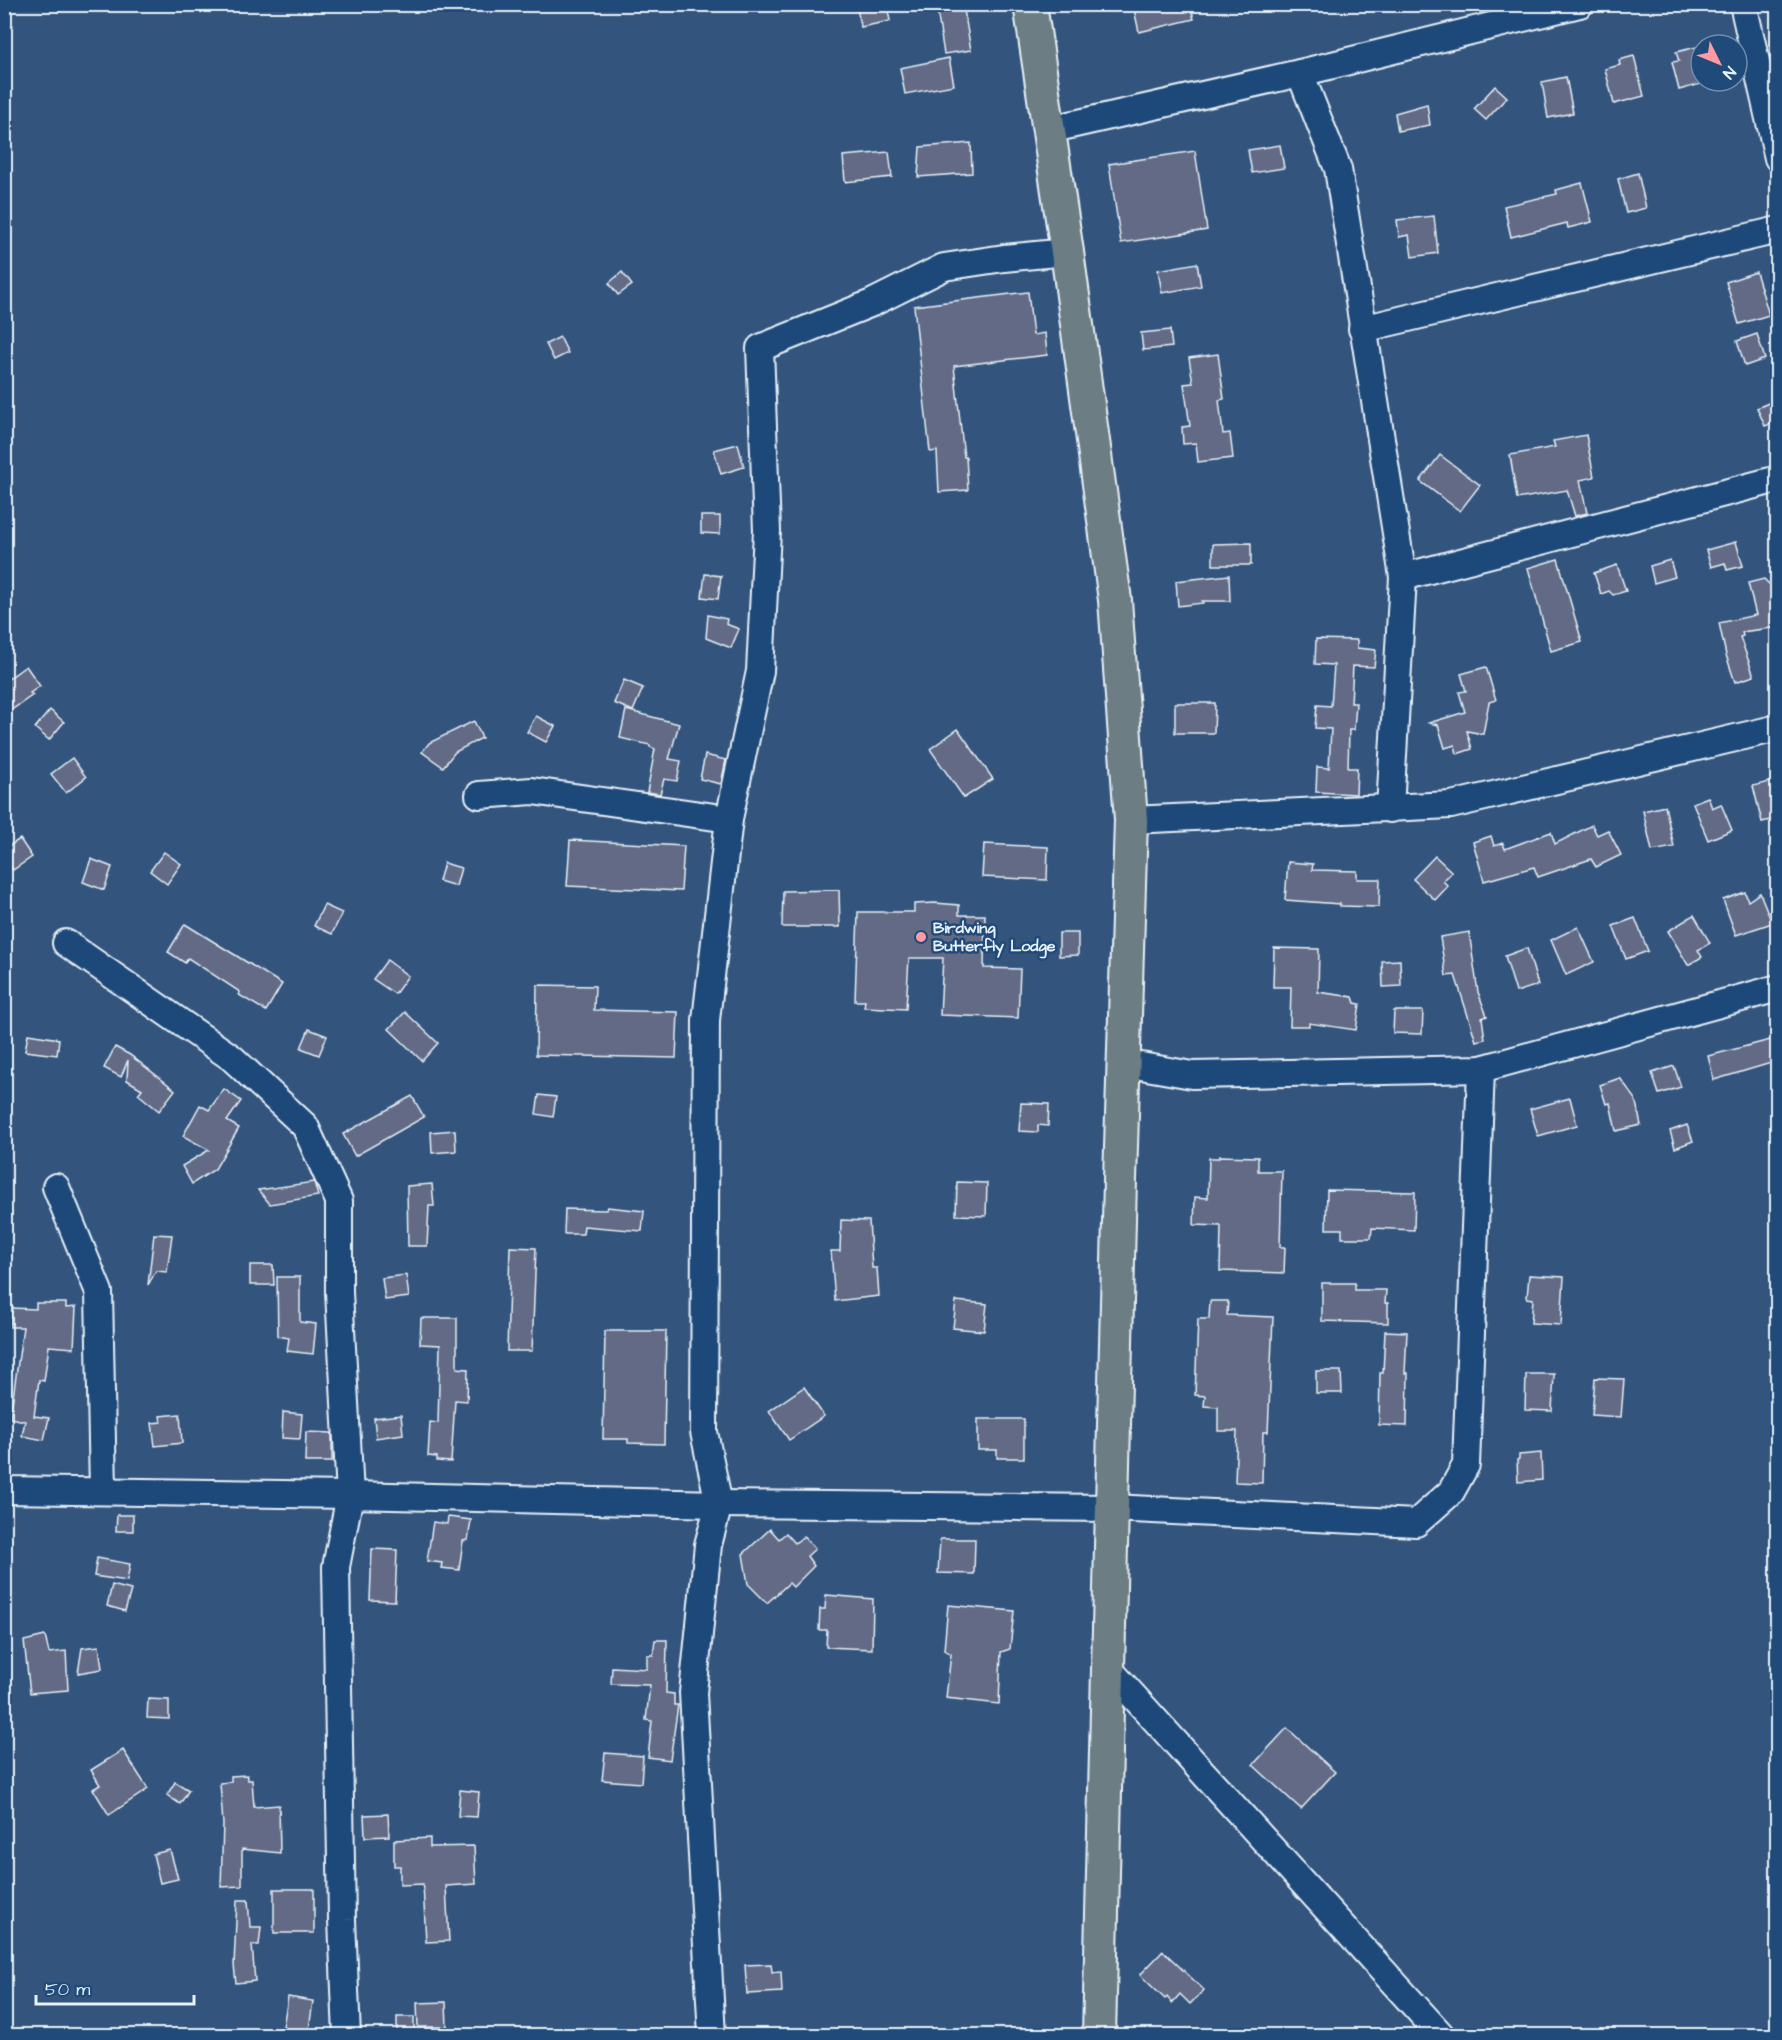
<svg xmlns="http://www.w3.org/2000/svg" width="1782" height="2040" viewBox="0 0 1782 2040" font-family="'Architects Daughter',sans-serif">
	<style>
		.building { fill: #626b85; stroke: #e8f1f8; stroke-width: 1.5 }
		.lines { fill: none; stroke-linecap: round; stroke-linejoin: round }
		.minor-casing { stroke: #e8f1f8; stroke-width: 30 }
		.major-casing { stroke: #e8f1f8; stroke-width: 36 }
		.minor { stroke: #1f4a7a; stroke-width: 26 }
		.major { stroke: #6d7d84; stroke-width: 32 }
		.poi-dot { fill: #ff9aa2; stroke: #1f4a7a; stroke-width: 2 }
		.labels { text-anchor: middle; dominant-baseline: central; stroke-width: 5; stroke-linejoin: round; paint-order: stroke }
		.poi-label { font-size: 16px; font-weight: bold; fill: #e8f1f8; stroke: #1f4a7a; text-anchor: start }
	</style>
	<rect width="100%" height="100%" fill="#33547d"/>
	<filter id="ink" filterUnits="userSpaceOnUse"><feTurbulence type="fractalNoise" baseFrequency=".0167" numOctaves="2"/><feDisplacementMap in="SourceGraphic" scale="12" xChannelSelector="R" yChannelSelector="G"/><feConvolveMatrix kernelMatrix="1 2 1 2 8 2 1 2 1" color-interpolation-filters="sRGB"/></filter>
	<g filter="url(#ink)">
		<g class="building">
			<polygon points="856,4 887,4 890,21 861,27"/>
			<polygon points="936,4 963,4 971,50 944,54"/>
			<polygon points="1153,4 1190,4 1194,19 1139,32 1134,9"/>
			<polygon points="1701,46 1701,84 1679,90 1672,62 1679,61 1676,52"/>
			<polygon points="1634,56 1644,96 1614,104 1605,69 1620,65 1619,60"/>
			<polygon points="949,58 954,85 905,94 900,68"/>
			<polygon points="1566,77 1573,113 1548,118 1542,82"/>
			<polygon points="1495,86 1507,97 1486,120 1474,109"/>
			<polygon points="1427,104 1430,125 1398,131 1395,113"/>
			<polygon points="971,143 972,173 918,177 920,147"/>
			<polygon points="1280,145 1284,168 1252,173 1248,150"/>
			<polygon points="1195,151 1207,230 1121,243 1109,164"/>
			<polygon points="889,152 892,177 845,182 843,156"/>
			<polygon points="1638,173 1646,208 1626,213 1618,179"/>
			<polygon points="1582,183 1592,222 1568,228 1567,223 1511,237 1504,206 1557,194 1556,190"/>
			<polygon points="1434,216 1438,253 1412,257 1409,235 1399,237 1397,220"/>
			<polygon points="1197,263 1201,286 1162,293 1158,270"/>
			<polygon points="622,272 632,285 618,295 609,283"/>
			<polygon points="1756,272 1769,315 1739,324 1726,282"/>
			<polygon points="1028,292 1033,335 1045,333 1047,355 954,366 964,457 966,457 968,490 939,492 937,451 930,452 914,306"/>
			<polygon points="1170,330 1172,347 1143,350 1141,333"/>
			<polygon points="1757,334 1765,359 1745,366 1737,341"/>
			<polygon points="560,337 568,353 554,360 546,344"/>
			<polygon points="1218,354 1224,399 1219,400 1223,434 1230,433 1233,458 1198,462 1196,443 1183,444 1182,427 1190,426 1184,384 1193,383 1189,358"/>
			<polygon points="1778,399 1778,421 1765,426 1757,408"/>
			<polygon points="1586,435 1594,477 1580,480 1587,513 1575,516 1567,490 1517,499 1510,455 1555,447 1553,441"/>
			<polygon points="738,444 744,467 721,474 714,450"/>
			<polygon points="1440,455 1480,485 1460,511 1420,481"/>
			<polygon points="701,516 720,516 720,534 701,533"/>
			<polygon points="1736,542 1743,566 1727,570 1725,563 1711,567 1706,550"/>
			<polygon points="1251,543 1251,565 1213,565 1213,544"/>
			<polygon points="1558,559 1582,642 1551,651 1528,568"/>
			<polygon points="1670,560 1675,577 1654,583 1650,566"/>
			<polygon points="1617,565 1626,591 1613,595 1609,591 1601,594 1594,573"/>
			<polygon points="705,574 721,576 718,599 702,597"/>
			<polygon points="1229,575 1230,601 1202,601 1203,603 1178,606 1176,581"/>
			<polygon points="1764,579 1769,584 1778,583 1778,627 1742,632 1743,636 1740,637 1754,676 1735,682 1726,655 1719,623 1756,615 1748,583"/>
			<polygon points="708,615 727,619 726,624 739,629 731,648 706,638"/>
			<polygon points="1316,639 1357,640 1357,648 1376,650 1374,667 1353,666 1351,703 1356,703 1354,730 1349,730 1348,768 1357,768 1356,794 1316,792 1317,767 1329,768 1331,729 1315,728 1317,705 1331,706 1334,665 1315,664"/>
			<polygon points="26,666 40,686 30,693 33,695 4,715 4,682"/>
			<polygon points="1486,667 1496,700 1489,702 1483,734 1467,731 1472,749 1457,754 1455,745 1445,748 1438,725 1429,723 1465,712 1459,692 1466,691 1461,674"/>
			<polygon points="624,680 643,688 633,711 614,703"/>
			<polygon points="1175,703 1215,703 1214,733 1175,733"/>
			<polygon points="50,710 64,722 49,740 35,728"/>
			<polygon points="626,710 679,724 669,759 681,761 677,781 664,779 660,794 647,792 655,749 650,747 650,745 620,738"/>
			<polygon points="536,716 555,726 546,742 527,732"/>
			<polygon points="474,721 482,738 455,752 443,767 422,752 429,743"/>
			<polygon points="958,729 993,779 964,798 930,749"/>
			<polygon points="705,755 726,760 721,784 700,779"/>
			<polygon points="72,758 86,777 66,793 51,774"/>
			<polygon points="1774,781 1778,794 1778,818 1762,822 1753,786"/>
			<polygon points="1708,797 1712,808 1721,804 1732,830 1708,840 1693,803"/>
			<polygon points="1665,806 1674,847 1652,851 1643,811"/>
			<polygon points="1592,825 1597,835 1608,830 1621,855 1596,867 1591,859 1538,877 1534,867 1484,881 1473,842 1491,836 1494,846 1503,843 1505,849 1551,832 1555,844"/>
			<polygon points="20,839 32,857 13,870 4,857 4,849"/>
			<polygon points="570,840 684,846 681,891 567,886"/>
			<polygon points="984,844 1048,847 1047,880 982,877"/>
			<polygon points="164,852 181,864 167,884 150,871"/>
			<polygon points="1435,856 1452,872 1443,881 1448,886 1435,900 1413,879"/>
			<polygon points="91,859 112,867 104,890 83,882"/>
			<polygon points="1288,862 1313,864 1312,870 1357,871 1357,879 1380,879 1379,907 1340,906 1340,904 1285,900"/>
			<polygon points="444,863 461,868 456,886 439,881"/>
			<polygon points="839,890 840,927 782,927 783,891"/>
			<polygon points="1745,892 1748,901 1760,893 1772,923 1736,935 1723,900"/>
			<polygon points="935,903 959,905 959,915 985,915 984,968 1020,969 1018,1018 940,1015 943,958 909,958 906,1009 864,1007 865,1001 855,1001 858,912 914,912 914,904"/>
			<polygon points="324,905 342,913 332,934 314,926"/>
			<polygon points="1694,915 1710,943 1698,950 1702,957 1688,965 1668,931"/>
			<polygon points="1635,918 1648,951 1626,959 1613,926"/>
			<polygon points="185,924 282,984 266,1011 239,995 240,992 188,958 185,963 168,952"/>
			<polygon points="1578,927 1594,962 1566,975 1551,940"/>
			<polygon points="1469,932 1478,992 1487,1016 1482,1018 1485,1039 1476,1041 1455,975 1446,976 1440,937"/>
			<polygon points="1059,933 1078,933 1078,955 1059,956"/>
			<polygon points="1274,948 1319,949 1318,992 1353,997 1355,1003 1360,1004 1356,1030 1309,1023 1309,1026 1290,1026 1291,987 1273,987"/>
			<polygon points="1527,948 1538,985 1516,992 1505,956"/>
			<polygon points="387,960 408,976 395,994 373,979"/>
			<polygon points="1400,960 1401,986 1383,987 1382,961"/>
			<polygon points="537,985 595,986 594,1010 678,1012 676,1058 536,1055"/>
			<polygon points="1394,1011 1423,1011 1422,1034 1393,1033"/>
			<polygon points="405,1012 438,1043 422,1061 389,1029"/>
			<polygon points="309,1029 327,1036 319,1055 301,1048"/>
			<polygon points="28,1034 59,1039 57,1055 25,1051"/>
			<polygon points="1778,1038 1778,1061 1714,1080 1708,1056"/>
			<polygon points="115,1047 130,1055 175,1090 159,1111 138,1094 142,1089 127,1080 128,1060 121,1077 104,1068"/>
			<polygon points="1674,1066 1681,1087 1659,1094 1652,1073"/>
			<polygon points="1620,1078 1635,1098 1641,1125 1616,1131 1610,1103 1606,1104 1600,1085"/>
			<polygon points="224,1089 241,1101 227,1121 239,1128 215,1169 192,1184 182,1166 209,1150 183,1136 200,1105 209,1110"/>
			<polygon points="539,1095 556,1097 553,1117 536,1114"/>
			<polygon points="412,1096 424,1117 355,1156 343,1134"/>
			<polygon points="1570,1098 1577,1125 1538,1136 1530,1109"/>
			<polygon points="1021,1103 1049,1104 1048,1126 1038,1125 1038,1132 1019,1131"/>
			<polygon points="1687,1125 1693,1141 1675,1148 1670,1131"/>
			<polygon points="455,1130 456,1151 432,1153 431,1132"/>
			<polygon points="1219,1156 1258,1157 1258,1171 1282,1171 1280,1247 1285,1247 1284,1273 1220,1271 1221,1226 1194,1225 1195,1197 1208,1198 1209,1158 1219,1158"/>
			<polygon points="314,1182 318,1196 270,1204 258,1190"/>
			<polygon points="957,1182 987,1183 986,1216 956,1215"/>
			<polygon points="432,1184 434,1206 429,1206 427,1246 408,1246 407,1186"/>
			<polygon points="1327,1190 1415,1192 1414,1230 1372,1228 1371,1238 1342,1238 1342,1229 1326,1229"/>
			<polygon points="607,1207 644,1211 642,1231 584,1226 583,1234 564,1234 565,1209 606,1210"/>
			<polygon points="841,1220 869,1221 872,1268 877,1268 879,1296 835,1301 831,1251 840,1251"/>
			<polygon points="154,1234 172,1235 167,1272 156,1271 148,1285"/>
			<polygon points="510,1247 536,1248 532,1351 507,1351"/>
			<polygon points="250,1265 273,1265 274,1285 250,1285"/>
			<polygon points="406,1275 409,1297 385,1300 382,1278"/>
			<polygon points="1529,1275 1564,1277 1561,1325 1531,1323 1533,1299 1527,1298"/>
			<polygon points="277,1277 300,1277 300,1322 316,1324 313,1354 287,1351 289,1338 278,1336"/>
			<polygon points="1322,1283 1355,1283 1355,1290 1386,1290 1385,1303 1388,1303 1388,1323 1322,1321"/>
			<polygon points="956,1301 987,1304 984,1331 953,1328"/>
			<polygon points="1210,1301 1228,1301 1227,1315 1273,1317 1268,1432 1263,1432 1262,1483 1235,1482 1237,1431 1218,1431 1218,1407 1204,1406 1205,1396 1195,1395 1198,1319 1209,1319"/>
			<polygon points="36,1303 66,1303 66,1308 76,1307 74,1348 49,1346 44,1381 39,1380 34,1416 49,1418 44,1440 22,1436 25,1421 10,1418 23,1327 10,1327 11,1308 36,1309"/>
			<polygon points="421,1318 457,1318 457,1368 468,1369 467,1401 455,1400 451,1462 437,1461 437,1457 428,1456 430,1422 438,1423 440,1345 420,1344"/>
			<polygon points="605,1331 666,1331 664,1444 628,1443 628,1439 603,1439"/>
			<polygon points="1385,1331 1407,1332 1405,1373 1408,1373 1407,1426 1379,1425 1380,1373 1383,1373"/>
			<polygon points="1316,1371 1341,1371 1342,1393 1316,1393"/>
			<polygon points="1526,1374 1554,1374 1552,1411 1525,1410"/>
			<polygon points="1595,1378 1624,1379 1621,1417 1592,1415"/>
			<polygon points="804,1387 824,1416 789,1440 769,1411"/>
			<polygon points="283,1412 302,1414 300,1439 282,1438"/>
			<polygon points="180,1414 182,1443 155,1446 152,1423 161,1422 160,1416"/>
			<polygon points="401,1415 403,1434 376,1438 374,1418"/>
			<polygon points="978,1419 1024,1419 1024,1458 997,1458 997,1450 978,1450"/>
			<polygon points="306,1432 332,1433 332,1462 305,1462"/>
			<polygon points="1541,1453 1542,1480 1518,1482 1517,1460 1519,1459 1519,1455"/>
			<polygon points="117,1515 133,1515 133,1531 116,1531"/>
			<polygon points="448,1517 471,1520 468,1540 463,1541 459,1570 441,1568 442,1563 427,1561 433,1522 447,1524"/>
			<polygon points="770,1529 779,1539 786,1533 795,1543 804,1536 815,1549 807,1556 814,1566 793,1587 789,1583 767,1603 748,1584 743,1554"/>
			<polygon points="940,1539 975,1539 974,1574 938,1573"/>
			<polygon points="372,1549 397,1550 395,1601 370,1600"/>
			<polygon points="97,1558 130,1564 127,1581 94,1576"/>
			<polygon points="112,1585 131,1590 125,1611 107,1606"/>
			<polygon points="826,1595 873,1599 872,1649 826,1647 827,1630 819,1630 820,1609 825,1609"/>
			<polygon points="948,1605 1014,1611 1010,1649 1001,1652 999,1704 946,1698 951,1654 944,1650"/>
			<polygon points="45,1636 49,1653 66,1651 68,1690 30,1693 24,1641"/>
			<polygon points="655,1640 667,1640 666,1693 674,1694 674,1705 678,1705 670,1760 648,1757 652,1721 646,1720 650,1685 611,1684 612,1667 647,1669 647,1655 653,1655"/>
			<polygon points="99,1646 102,1669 78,1673 82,1648"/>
			<polygon points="148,1699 169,1700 169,1719 147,1718"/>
			<polygon points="1287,1728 1335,1772 1301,1809 1253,1765"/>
			<polygon points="123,1750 148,1789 109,1815 93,1789 100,1785 91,1770"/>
			<polygon points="605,1753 643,1756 641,1783 602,1780"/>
			<polygon points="247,1775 248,1780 252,1780 254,1807 279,1805 280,1853 242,1849 242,1886 221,1887 223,1824 220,1783 231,1782 231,1776"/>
			<polygon points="175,1782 189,1790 180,1804 167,1795"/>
			<polygon points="460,1790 479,1792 477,1817 458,1816"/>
			<polygon points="388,1814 389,1836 365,1837 364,1815"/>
			<polygon points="430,1838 430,1847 474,1846 476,1884 446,1886 449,1941 426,1942 423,1884 400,1885 400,1866 394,1866 394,1840"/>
			<polygon points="170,1850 178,1879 160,1883 153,1854"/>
			<rect x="274" y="1889" width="40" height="44"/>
			<polygon points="237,1900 248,1900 250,1927 261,1927 259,1945 252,1945 255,1981 236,1983 234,1965"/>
			<polygon points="1163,1951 1204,1990 1190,2004 1180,1994 1172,2003 1167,1997 1165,1999 1140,1975"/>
			<polygon points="771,1964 772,1972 781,1971 782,1992 747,1994 745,1965"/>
			<polygon points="288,1997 313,2001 308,2036 284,2036 285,2027 283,2027"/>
			<polygon points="446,2002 447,2027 418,2027 417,2003"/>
			<rect x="397" y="2017" width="17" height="19"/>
		</g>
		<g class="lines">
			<defs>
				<g id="minor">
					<polyline points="1743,4 1778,158"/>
					<polyline points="1300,73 1338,169 1403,577 1390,809"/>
					<polyline points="1048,130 1300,73 1580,4"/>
					<polyline points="1362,329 1778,230"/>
					<polyline points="1403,577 1778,479"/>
					<polyline points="479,795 532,791 729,819"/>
					<polyline points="1131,820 1451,805 1778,728"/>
					<polyline points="66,943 232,1058 305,1126 339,1201 339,1292 350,1495 336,1567 342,1920 347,2036"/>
					<polyline points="1124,1063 1192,1075 1481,1069 1778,988"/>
					<polyline points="56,1187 99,1292 103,1491"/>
					<polyline points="4,1490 350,1495 719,1504 1112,1508 1416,1523 1451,1492 1466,1465 1481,1069"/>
					<polyline points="1108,1668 1442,2036"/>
					<polyline points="712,2036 693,1693 708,1545 719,1504 704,1432 706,1020 729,819 760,671 767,531 760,348 872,303 944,267 1004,258 1067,252"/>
				</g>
				<polyline id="major" points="1030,4 1067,252 1115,600 1131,820 1120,1180 1099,2036"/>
			</defs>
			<use href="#minor" class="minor-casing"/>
			<use href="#major" class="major-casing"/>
			<use href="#minor" class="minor"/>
			<use href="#major" class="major"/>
		</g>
	</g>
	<circle class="poi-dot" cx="921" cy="937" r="6"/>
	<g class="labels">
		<g class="poi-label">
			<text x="933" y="928">Birdwing<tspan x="933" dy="18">Butterfly Lodge</tspan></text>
		</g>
	</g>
	<rect width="1782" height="2040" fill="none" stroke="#1f4a7a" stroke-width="24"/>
	<rect x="12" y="12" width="1758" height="2016" fill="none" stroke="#e8f1f8" stroke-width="2" filter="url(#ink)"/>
	<g transform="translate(1719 63) rotate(133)"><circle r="28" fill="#1f4a7a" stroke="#6f8dac" stroke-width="1.5"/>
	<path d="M0-4.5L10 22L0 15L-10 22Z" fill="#ff9aa2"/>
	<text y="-9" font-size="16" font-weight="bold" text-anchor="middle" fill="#e8f1f8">N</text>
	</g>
	<path d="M36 1995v9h158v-9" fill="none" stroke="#e8f1f8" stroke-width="3"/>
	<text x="45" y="1995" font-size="18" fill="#e8f1f8" stroke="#1f4a7a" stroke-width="4.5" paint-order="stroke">50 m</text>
</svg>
